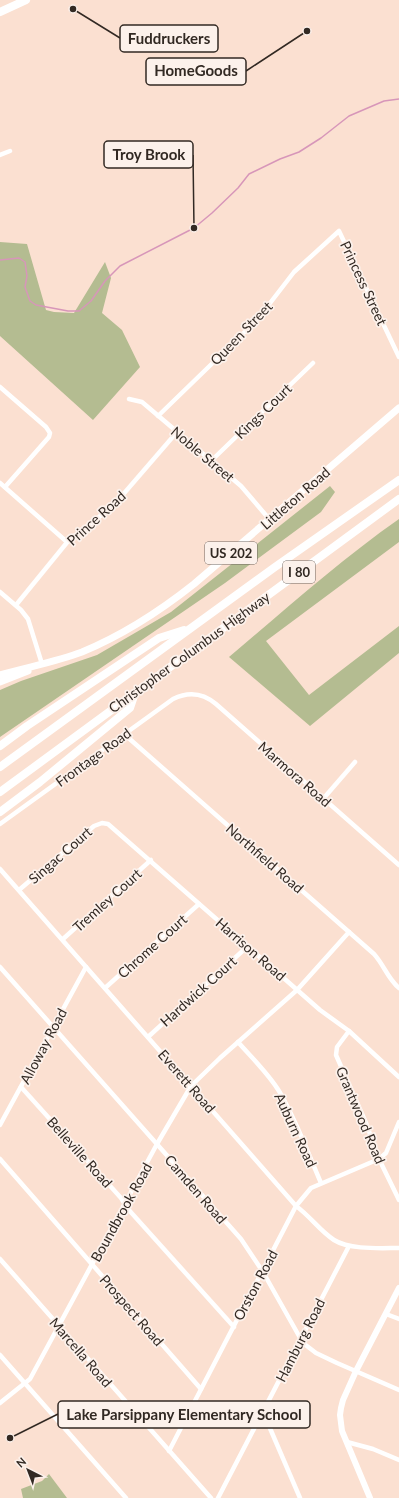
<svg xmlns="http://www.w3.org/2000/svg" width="399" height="1498" viewBox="0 0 399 1498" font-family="Lato,sans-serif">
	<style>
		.green { fill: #b4bc91 }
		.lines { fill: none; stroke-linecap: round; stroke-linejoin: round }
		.stream { stroke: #d796b9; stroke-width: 1.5 }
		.street { stroke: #fff; stroke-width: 4.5 }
		.secondary { stroke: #fff; stroke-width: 6 }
		.primary { stroke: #fff; stroke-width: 7 }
		.highway { stroke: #fff; stroke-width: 8 }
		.labels { text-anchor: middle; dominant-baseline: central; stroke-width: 3.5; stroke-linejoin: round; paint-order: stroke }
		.shield { fill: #fcf1eb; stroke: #6f655f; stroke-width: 1 }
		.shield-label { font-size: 13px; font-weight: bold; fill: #322923 }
		.street-label { font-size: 14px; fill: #322923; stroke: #fcf1eb }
		.leader { fill: none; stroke: #322923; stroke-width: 1.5 }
		.callout-dot { fill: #322923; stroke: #fcf1eb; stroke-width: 1.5 }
		.callout { fill: #fcf1eb; stroke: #322923; stroke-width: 1.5 }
		.callout-label { font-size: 15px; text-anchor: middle; font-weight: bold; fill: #322923 }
	</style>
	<rect width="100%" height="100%" fill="#fbe0d1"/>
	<g class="green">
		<polygon points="0,242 27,244 46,310 54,312 74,313 105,262 111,278 102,313 122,330 140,367 93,420 0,336"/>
		<polygon points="330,486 335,492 321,512 225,583 0,737 0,690 21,681 97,655 171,612"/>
		<path d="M399,519V542L266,641L309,695L399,626V653L310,726L229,657C285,610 339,561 399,519Z"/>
		<polygon points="49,1474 67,1498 23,1498 21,1489 42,1481"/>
	</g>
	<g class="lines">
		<polyline class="stream" points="0,260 19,258 25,262 27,276 25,287 30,301 36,305 68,311 79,311 91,301 105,281 120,266 194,228 212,213 238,188 249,174 280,159 299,152 321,138 349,116 384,101 399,99"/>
		<g class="street">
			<polyline points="0,155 10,151"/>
			<polyline points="0,387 46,427 50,433 49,437 5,487"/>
			<polyline points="129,399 142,402 241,486 270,520"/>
			<polyline points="158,416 257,320 294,272 339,231 399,357"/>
			<polyline points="212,460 313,363"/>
			<polyline points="0,483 67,542"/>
			<polyline points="0,592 21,610 28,619 42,664"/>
			<polyline points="16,605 69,540 99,517 120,498 177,432"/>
			<path d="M124,734L374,954C384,965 388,979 399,988"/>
			<polyline points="323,799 355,762"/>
			<path d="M0,824L173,699C189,691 203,693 216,704L399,865"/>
			<path d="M0,869L296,1206C310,1216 320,1231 334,1240C350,1250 380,1248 399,1248"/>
			<polyline points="19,890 94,826 102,823 108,824 320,1010 349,1031 399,1077"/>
			<polyline points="63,939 151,860"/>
			<polyline points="0,967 241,1239 263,1272 303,1343 316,1353 337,1363 399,1390"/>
			<polyline points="105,988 199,904"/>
			<polyline points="349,1031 337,1047 336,1055 366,1123 379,1159 399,1200"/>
			<polyline points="148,1037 248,946"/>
			<path d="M238,1042C252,1058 268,1073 279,1091C296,1120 308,1153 321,1183"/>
			<polyline points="21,1087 121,1198 128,1209 234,1327"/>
			<polyline points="0,1125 86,967"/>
			<polyline points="0,1159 201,1389"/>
			<polyline points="0,1259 211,1498"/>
			<polyline points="386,1314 399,1319"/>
			<polyline points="0,1355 126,1498"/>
			<polyline points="0,1403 30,1379 157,1144 191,1086 220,1058 297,990 349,932"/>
			<polyline points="263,1412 300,1498"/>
			<polyline points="347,1442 373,1449 399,1460"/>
			<polyline points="169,1451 296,1206 311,1188 379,1159 386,1153 399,1122"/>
			<polyline points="218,1498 349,1246"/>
		</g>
		<polyline class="secondary" points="370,1498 342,1431 340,1415 341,1408 343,1400 356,1371 399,1288"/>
		<g class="primary">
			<path d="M0,675C27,667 56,662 82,652C123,635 160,611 194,584L399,408"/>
			<polyline points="0,682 28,671"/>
		</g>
		<g class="highway">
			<polyline points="0,12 26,0"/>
			<polyline points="0,746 27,726 159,638 184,630"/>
			<polyline points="0,767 275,567 399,480"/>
			<polyline points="0,792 399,499"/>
			<polyline points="0,812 40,782 130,708 135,693"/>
		</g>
	</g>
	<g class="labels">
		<g class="shield">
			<rect x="205" y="542" width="52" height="22" rx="3"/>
			<rect x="283" y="561" width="32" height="22" rx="3"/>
		</g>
		<g class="shield-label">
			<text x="231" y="553">US 202</text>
			<text x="299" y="572">I 80</text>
		</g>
		<g class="street-label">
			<text transform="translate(364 283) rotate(65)">Princess Street</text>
			<text transform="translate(241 333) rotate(-46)">Queen Street</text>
			<text transform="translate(263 411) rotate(-44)">Kings Court</text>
			<text transform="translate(203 454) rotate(40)">Noble Street</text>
			<text transform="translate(295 498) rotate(-41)">Littleton Road</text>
			<text transform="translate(96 518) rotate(-42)">Prince Road</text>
			<text transform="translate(189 652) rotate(-36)">Christopher Columbus Highway</text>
			<text transform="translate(93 757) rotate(-36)">Frontage Road</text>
			<text transform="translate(295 774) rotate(41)">Marmora Road</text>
			<text transform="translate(60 855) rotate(-41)">Singac Court</text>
			<text transform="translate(265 858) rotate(41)">Northfield Road</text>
			<text transform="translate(107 900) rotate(-42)">Tremley Court</text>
			<text transform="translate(152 946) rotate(-42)">Chrome Court</text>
			<text transform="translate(251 949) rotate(41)">Harrison Road</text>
			<text transform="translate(198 991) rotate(-42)">Hardwick Court</text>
			<text transform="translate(43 1046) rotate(-62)">Alloway Road</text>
			<text transform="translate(187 1081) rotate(49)">Everett Road</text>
			<text transform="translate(361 1115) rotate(67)">Grantwood Road</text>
			<text transform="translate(296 1130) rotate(65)">Auburn Road</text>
			<text transform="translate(80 1152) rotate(48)">Belleville Road</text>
			<text transform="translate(196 1189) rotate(49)">Camden Road</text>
			<text transform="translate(121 1212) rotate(-61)">Boundbrook Road</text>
			<text transform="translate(255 1285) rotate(-62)">Orston Road</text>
			<text transform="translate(132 1310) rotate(49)">Prospect Road</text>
			<text transform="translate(300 1340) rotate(-63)">Hamburg Road</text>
			<text transform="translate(81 1352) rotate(49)">Marcella Road</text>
		</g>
	</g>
	<path class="leader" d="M73 9L120 38M307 31L246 71M194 228L193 155M10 1438L58 1414"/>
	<g class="callout-dot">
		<circle cx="73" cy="9" r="4"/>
		<circle cx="307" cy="31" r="4"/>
		<circle cx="194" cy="228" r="4"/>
		<circle cx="10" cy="1438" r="4"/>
	</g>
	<g class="callout">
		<rect x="120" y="25" width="98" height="27" rx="4"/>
		<rect x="146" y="58" width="100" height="27" rx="4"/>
		<rect x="104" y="141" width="89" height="27" rx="4"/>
		<rect x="58" y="1401" width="252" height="27" rx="4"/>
	</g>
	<g class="callout-label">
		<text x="169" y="44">Fuddruckers</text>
		<text x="196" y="76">HomeGoods</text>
		<text x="149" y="160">Troy Brook</text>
		<text x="184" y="1420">Lake Parsippany Elementary School</text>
	</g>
	<g transform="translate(28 1470) rotate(318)" stroke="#fcf1eb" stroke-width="3" paint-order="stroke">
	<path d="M0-3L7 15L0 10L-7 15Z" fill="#322923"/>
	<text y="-6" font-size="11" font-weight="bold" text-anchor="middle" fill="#322923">N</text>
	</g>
</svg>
